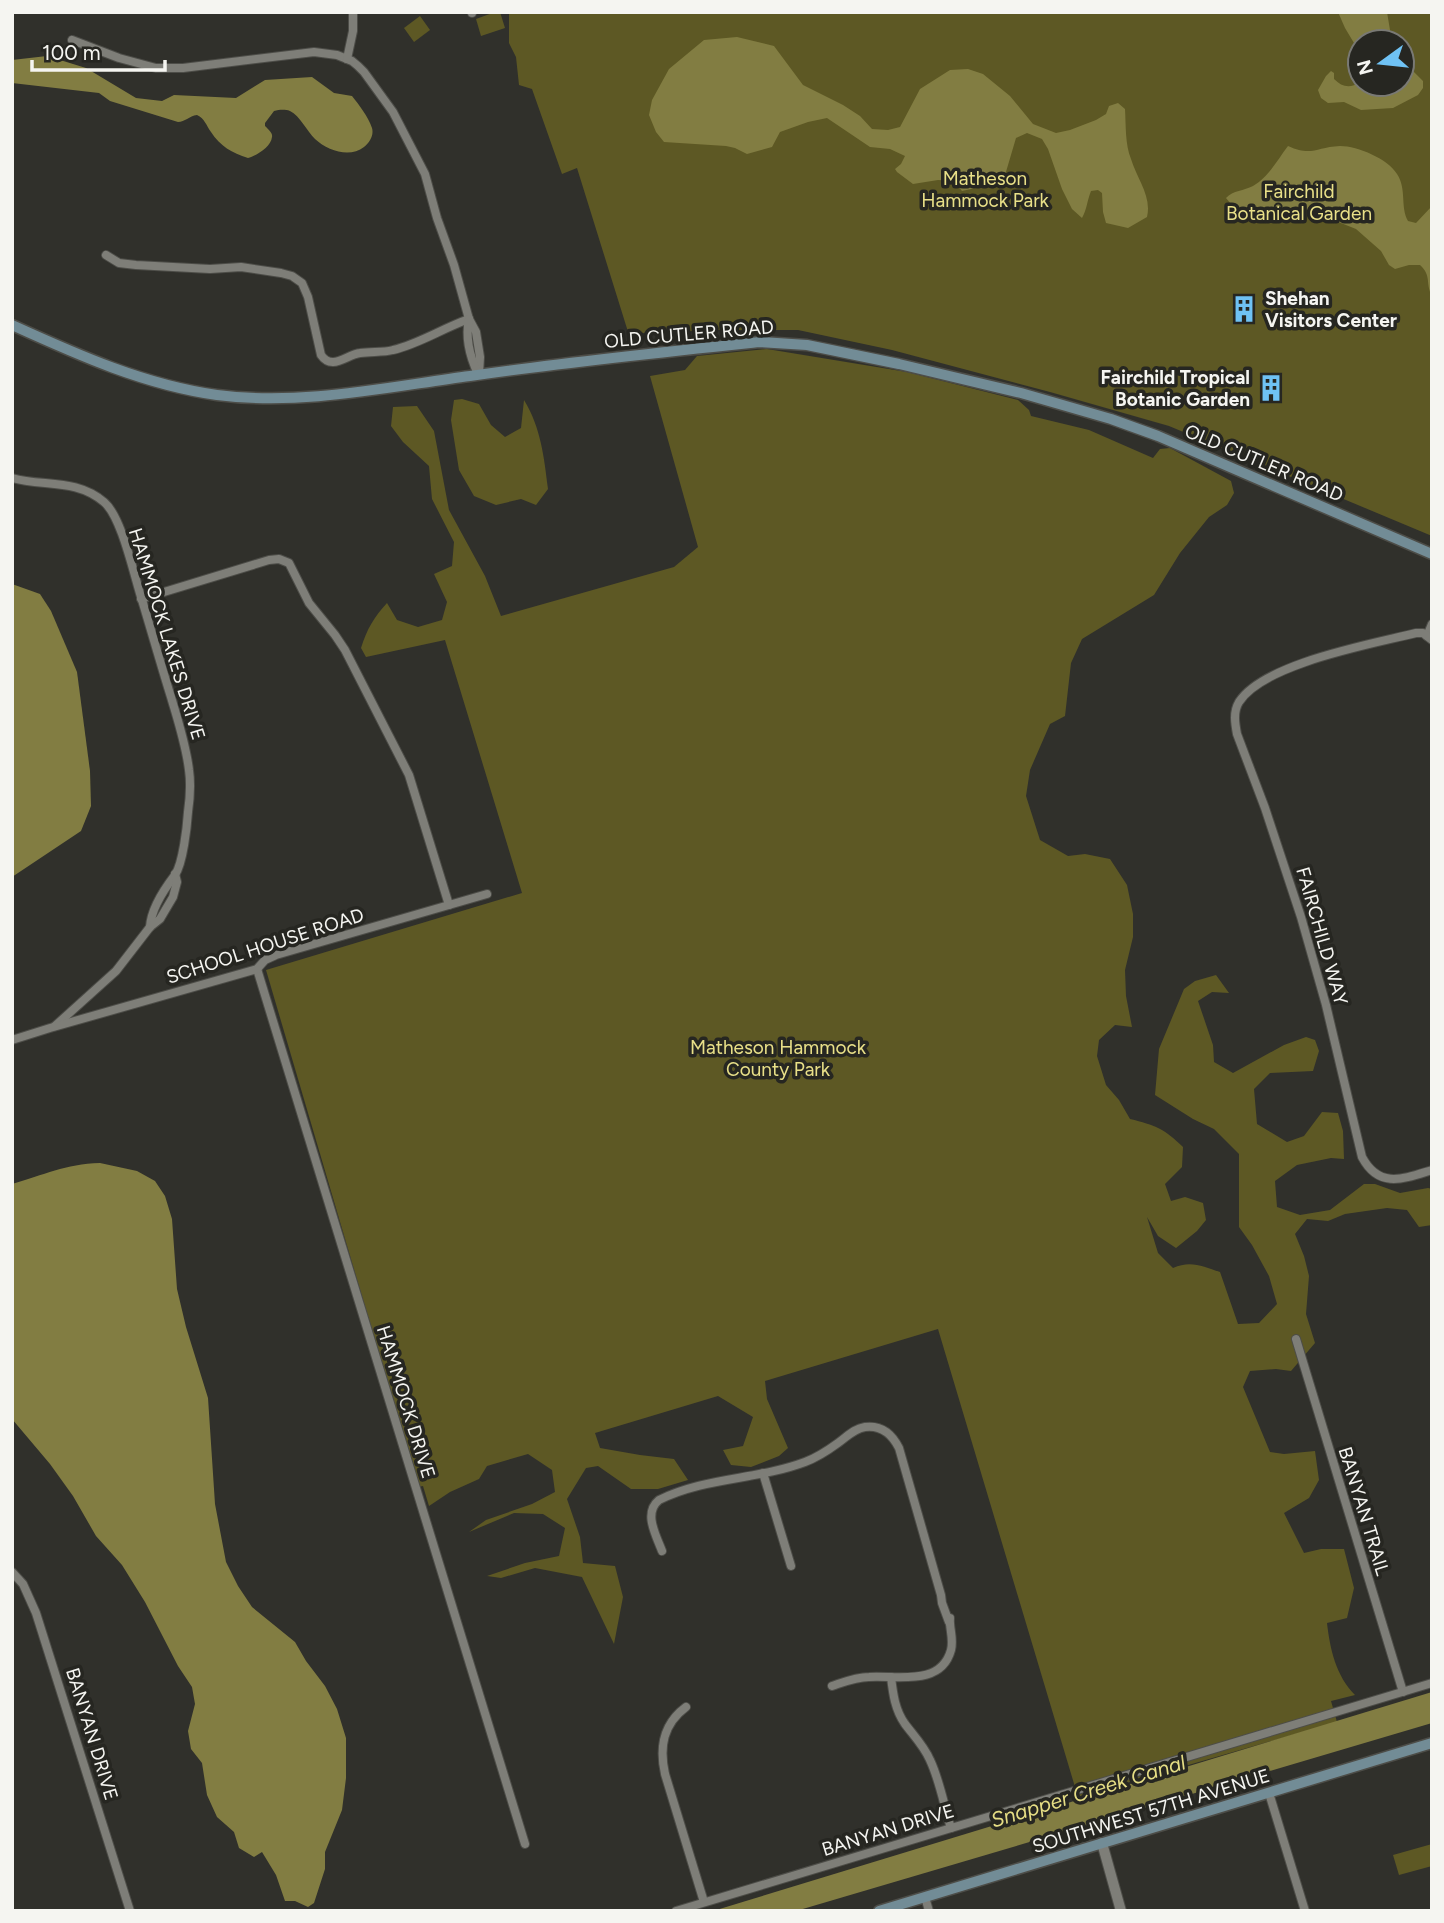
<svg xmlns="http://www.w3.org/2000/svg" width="1444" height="1923" viewBox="0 0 1444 1923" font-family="Figtree,sans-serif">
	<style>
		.green { fill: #5d5824; fill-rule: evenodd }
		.water { fill: #827d42 }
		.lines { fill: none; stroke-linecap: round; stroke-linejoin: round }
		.minor-casing { stroke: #4d4d48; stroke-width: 10 }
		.tertiary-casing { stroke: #4d4d48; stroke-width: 12 }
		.secondary-casing { stroke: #4d4d48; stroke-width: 13 }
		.minor { stroke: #7e7e78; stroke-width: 8 }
		.tertiary { stroke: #7e7e78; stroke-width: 10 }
		.secondary { stroke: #728c96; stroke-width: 10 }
		.labels { text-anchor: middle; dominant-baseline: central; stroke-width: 7; stroke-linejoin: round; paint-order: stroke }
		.park-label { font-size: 19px; fill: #e9e088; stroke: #262621 }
		.poi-label { font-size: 19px; font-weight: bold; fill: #f5f5f1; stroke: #262621; text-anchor: start }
		.street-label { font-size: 19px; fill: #f5f5f1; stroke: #262621 }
		.water-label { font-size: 21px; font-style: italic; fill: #e5dd84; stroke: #262621 }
	</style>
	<rect width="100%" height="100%" fill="#30302b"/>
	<g class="green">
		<polygon points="495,12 500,12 505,28 481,36 476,19"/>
		<path d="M509,12H1432V536L1169,426L1050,392L892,350L798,330H711L674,332L673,329L629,335L577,168L562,174L532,89L519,85L516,57L509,43ZM1360,42H1402V84H1360Z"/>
		<polygon points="420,16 430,30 414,42 404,28"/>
		<path d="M767,349L907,372L1018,400L1029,410L1031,416L1089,430L1153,458L1160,449L1170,448L1231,481L1234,493L1227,505L1209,517L1180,553L1154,595L1082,639L1071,663L1065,716L1050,724L1030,770L1026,796L1040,840L1068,856L1085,854L1110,859L1127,885L1133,914V937L1125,970L1126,996L1132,1027L1115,1025L1099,1040L1097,1056L1106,1085L1119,1100L1130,1119C1155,1125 1165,1129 1183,1147L1182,1167L1165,1184L1171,1201L1185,1197L1203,1203L1206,1220L1197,1231L1176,1248L1158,1236L1147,1217L1158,1253L1173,1268C1190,1260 1203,1266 1220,1272L1238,1324L1259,1323L1277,1304L1269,1276L1252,1245L1239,1227V1154L1214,1129L1193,1119L1155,1095L1159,1049L1184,989L1195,981L1216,975L1229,993L1212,992L1198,1001L1213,1045L1214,1062L1233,1073L1284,1045L1306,1037L1315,1040L1319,1051L1313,1071L1270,1073L1254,1089L1257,1124L1287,1142L1304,1136L1322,1112L1338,1113L1343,1131L1344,1159L1331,1158L1297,1165L1275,1181L1277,1207L1300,1215L1330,1210L1364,1184H1375L1400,1193L1428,1188L1432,1189V1225L1419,1227L1407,1210L1387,1208L1345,1214L1328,1221L1307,1219L1295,1234L1304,1256L1309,1276L1306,1314L1315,1343L1291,1371L1276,1369L1250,1371L1243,1387L1270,1452L1284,1454L1315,1451L1319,1480L1309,1498L1284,1513L1304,1553L1321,1549H1344L1354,1588L1347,1618L1327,1623C1330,1649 1336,1676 1355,1695L1331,1701L1337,1722L1078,1797L938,1329L765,1381L767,1399L788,1448L779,1456L751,1467L731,1465L723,1450L743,1446L753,1417L718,1396L595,1433L600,1448L640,1455L674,1459L688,1480L658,1489H631L598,1466L586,1468L567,1499L580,1537L583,1563L615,1566L623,1597L614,1644L582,1577L535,1568L501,1578L487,1576L525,1563L559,1556L565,1528L543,1514L514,1513L469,1532L486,1520L532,1504L555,1492L552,1470L528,1454L487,1466L479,1479L450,1492L429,1506L423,1486L418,1487L266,970L522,893L445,640L366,657L361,648C367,629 374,617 387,603L397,620L418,627L442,620L447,602L434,574L452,566L454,542L432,499L429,466L403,442L391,426L393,407L417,406L434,431L449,510L485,576L501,616L674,567L698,547L650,376L685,370L697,356Z"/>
		<path d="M462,399L479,404L491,425L505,437L521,428L524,400C541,428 544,457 548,489L536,505L521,499L496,505L474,496L459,470L451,420L454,400Z"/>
		<polygon points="1432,1844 1432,1866 1399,1875 1393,1855"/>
	</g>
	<g class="water">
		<polygon points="1338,12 1387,12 1392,42 1360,42 1360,53 1345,28"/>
		<path d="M737,37L774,46L803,85L843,105L860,116L872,129L888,130L900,127L920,89L950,70L968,69L983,74L1010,96L1033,124L1056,133L1070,130L1096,120L1106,114L1109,106L1118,103L1125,109C1126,126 1125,144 1131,159C1137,179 1152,196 1147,217L1128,228L1106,223L1103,212L1102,193L1098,190L1091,191C1087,201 1087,209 1082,218L1072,209L1062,189L1048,149L1042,139L1027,133L1016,138L1003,182L962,191L954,181L938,180L913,184L897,172L895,169L901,164L905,156L890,149L870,147L827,118L808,122L780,132L772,147L747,154L735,148L726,146L664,142L656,132L649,115L652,100L669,69L704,40Z"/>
		<path d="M47,56L86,68L136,98L162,101L174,95L236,98L265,80L312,77L334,93L352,96C359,105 368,116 372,128C374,135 370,142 364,147C350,158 328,151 315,139C307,131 300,116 290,111C284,109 279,110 274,111L265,123V126C268,129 273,133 272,137C271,147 256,156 248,158C232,153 220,146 211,132C206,125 205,119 197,115C189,116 185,122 178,122L110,101L99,93L12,83V60Z"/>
		<path d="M1402,66L1413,71L1423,81V88L1418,95L1393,108L1361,110L1344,102L1328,103L1321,98L1318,90L1326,76L1331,71L1334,73V79C1342,87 1350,89 1360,82V84H1402Z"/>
		<path d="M1288,146C1312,157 1316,147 1340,146C1358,146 1388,159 1397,174C1407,189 1400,207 1408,221L1416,223L1432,206V296C1425,283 1432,276 1420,265H1409L1395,269L1389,265L1381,251L1356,229L1308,210L1264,211L1235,209L1226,198C1233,190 1244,191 1253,186C1268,178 1278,159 1288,146Z"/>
		<polygon points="12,584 40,594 51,611 77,672 90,771 91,806 81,831 12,877"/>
		<path d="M100,1163L137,1171L155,1181L165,1196L172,1219L177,1289L186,1327L208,1398L215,1504L226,1562L238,1586L252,1607L295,1642L306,1661L325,1686L337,1709L346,1738V1778L342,1810L325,1852V1869L314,1903L308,1907L295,1901H285L276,1875L262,1852L254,1857L239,1848L234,1832L217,1817L207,1795L202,1763L191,1749L188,1731L195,1704L192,1687L178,1666L145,1602L122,1565L96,1536L73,1496L50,1464L12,1419V1184C44,1175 65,1164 100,1163Z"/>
		<polygon points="1432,1692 1432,1723 796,1911 713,1911"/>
	</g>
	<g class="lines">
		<defs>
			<g id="minor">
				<polyline points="472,12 472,13"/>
				<polyline points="72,40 119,58 156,68 183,68 314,52 337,55 352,61 358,66 364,72 393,112 425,174 437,218 454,265 469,319 476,332 480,357 479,374"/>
				<polyline points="347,59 353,31 353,12"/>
				<path d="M106,255L119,263L136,265L210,269L241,267L281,273L292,276L302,283L308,297L321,355C332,371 346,355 360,353C371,351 382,353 393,350C419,344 443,328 469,319"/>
				<path d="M469,319C465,338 470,357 478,374"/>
				<path d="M12,478C43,487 76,478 104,502C122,517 134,576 142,600C152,633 161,665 171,697C178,721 186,745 189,770C191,784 190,798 188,812C187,827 183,863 175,875C165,888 151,909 150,927"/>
				<polyline points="141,599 269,560 279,559 289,563 309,603 335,635 345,650 409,775 449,905"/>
				<polyline points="1427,636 1432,624"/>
				<path d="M1432,640L1423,633H1416C1373,644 1264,663 1239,702C1233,712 1235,723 1237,734L1265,808L1301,917L1326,1005L1362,1157C1379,1189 1403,1179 1432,1170"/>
				<polyline points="257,969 525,1844"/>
				<polyline points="55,1026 116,971 150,927 160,919 173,897 177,882 175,874"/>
				<polyline points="12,1040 50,1028 257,969 265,960 276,955 487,894"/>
				<polyline points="1296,1339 1403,1692"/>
				<polyline points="763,1473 791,1566"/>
				<path d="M662,1551C656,1535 643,1513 659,1500C705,1477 757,1480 805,1462C816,1458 827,1451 838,1443C847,1437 853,1429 865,1427C881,1425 892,1434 899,1448L941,1595L942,1603L949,1622"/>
				<polyline points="12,1572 23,1584 36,1613 130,1911"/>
				<path d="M891,1677C893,1694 895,1710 905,1724C914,1736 924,1746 930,1760C940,1781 944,1806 951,1828"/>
				<path d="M832,1686C844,1682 856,1677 869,1677C896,1675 941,1687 951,1650C954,1639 949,1628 950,1618"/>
				<path d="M686,1707C663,1724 659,1747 665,1774L704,1902"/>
				<polyline points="1269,1793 1305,1911"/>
				<polyline points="925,1897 929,1911"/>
				<polyline points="676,1911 1432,1683"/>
			</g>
			<polyline id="tertiary" points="1102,1843 1121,1911"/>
			<g id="secondary">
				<path d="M12,325C78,355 145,385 217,395C302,406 387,387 470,376C567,362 664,352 760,342L807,345L899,364L1021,393L1111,419L1158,436L1432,554"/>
				<polyline points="879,1911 1432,1743"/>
			</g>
		</defs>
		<use href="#minor" class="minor-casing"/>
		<use href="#tertiary" class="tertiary-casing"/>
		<use href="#secondary" class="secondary-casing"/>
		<use href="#minor" class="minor"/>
		<use href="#tertiary" class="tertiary"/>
		<use href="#secondary" class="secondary"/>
	</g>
	<defs>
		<symbol id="building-bare" viewBox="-9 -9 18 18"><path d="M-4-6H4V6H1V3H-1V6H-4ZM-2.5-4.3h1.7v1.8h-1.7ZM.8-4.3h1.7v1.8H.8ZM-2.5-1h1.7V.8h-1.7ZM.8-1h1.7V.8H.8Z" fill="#6fc2f4" stroke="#262621" stroke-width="2.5" paint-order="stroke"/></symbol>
	</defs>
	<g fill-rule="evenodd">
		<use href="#building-bare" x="1225" y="290" width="38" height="38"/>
		<use href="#building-bare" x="1252" y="369" width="38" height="38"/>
	</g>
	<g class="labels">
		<g class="park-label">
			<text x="985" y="178">Matheson<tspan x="985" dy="22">Hammock Park</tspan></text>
			<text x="1299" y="191">Fairchild<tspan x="1299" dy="22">Botanical Garden</tspan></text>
			<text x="778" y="1047">Matheson Hammock<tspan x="778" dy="22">County Park</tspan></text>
		</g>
		<g class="poi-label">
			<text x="1265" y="298">Shehan<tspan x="1265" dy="22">Visitors Center</tspan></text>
			<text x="1250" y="377" text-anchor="end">Fairchild Tropical<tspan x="1250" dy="22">Botanic Garden</tspan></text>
		</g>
		<g class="street-label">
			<text transform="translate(689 334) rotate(-5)">OLD CUTLER ROAD</text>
			<text transform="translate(1264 463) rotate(23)">OLD CUTLER ROAD</text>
			<text transform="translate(167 634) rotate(73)">HAMMOCK LAKES DRIVE</text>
			<text transform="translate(1322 936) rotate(74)">FAIRCHILD WAY</text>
			<text transform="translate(265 946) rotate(-18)">SCHOOL HOUSE ROAD</text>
			<text transform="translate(406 1402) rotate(73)">HAMMOCK DRIVE</text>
			<text transform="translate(1364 1511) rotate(73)">BANYAN TRAIL</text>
			<text transform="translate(92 1734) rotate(73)">BANYAN DRIVE</text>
			<text transform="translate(1151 1811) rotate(-17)">SOUTHWEST 57TH AVENUE</text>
			<text transform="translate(888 1830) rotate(-17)">BANYAN DRIVE</text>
		</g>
		<g class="water-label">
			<text transform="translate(1088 1791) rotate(-17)">Snapper Creek Canal</text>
		</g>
	</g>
	<rect width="1444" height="1923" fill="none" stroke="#f5f5f1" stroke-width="28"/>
	<g transform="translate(1381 63) rotate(255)"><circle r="33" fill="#262621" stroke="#797974" stroke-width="2"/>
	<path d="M0-5L12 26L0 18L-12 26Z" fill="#6fc2f4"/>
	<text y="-10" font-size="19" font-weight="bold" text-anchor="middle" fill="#f5f5f1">N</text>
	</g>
	<path d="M32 60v10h133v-10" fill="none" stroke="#f5f5f1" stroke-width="3.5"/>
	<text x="42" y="60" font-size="21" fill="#f5f5f1" stroke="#262621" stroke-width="5" paint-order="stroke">100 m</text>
</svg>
